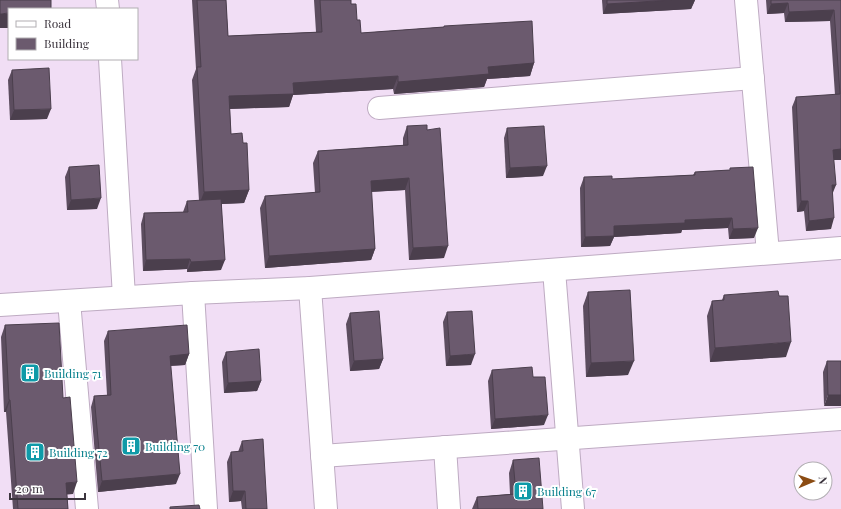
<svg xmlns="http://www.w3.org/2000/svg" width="841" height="509" viewBox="0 0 841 509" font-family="'Playfair Display',serif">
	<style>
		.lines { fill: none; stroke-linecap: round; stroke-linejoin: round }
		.street-casing { stroke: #beabc2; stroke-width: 24 }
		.street { stroke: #fff; stroke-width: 22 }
		.wall { fill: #5c4d5f }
		.shaded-wall { fill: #4b3f4d }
		.building { fill: #6b5a6e; stroke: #4b3f4d }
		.labels { text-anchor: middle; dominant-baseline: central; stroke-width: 4; stroke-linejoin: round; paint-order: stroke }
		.culture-label { font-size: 12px; fill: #0d838f; stroke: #fff; text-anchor: start }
	</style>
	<rect width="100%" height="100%" fill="#f1def5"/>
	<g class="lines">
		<defs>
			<g id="street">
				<polyline points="107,0 108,9"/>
				<polyline points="746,0 768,253"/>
				<polyline points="110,59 124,297"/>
				<polyline points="379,108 753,78"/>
				<polyline points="554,270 573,509"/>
				<polyline points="310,288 326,509"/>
				<polyline points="193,293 206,509"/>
				<polyline points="69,301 87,509"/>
				<polyline points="0,305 193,293 310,288 841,248"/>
				<polyline points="445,447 449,509"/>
				<polyline points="322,456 841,419"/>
			</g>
		</defs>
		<use href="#street" class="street-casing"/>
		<use href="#street" class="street"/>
	</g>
	<g class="wall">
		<polygon points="192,0 226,0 228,36 316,32 314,0 351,0 351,4 357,20 361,33 444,27 444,26 534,63 530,76 487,79 484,87 394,94 393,89 293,95 289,107 230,109 231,134 243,143 249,190 244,203 222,204 221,270 187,272 187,269 143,271 141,224 144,213 183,212 187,201 199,201 192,80 196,69"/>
		<polygon points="602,0 695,0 691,9 603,14"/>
		<polygon points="766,0 841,0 841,160 834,160 831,229 806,231 804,211 797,212 792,107 796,97 835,95 830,21 785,22 784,13 767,14"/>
		<polygon points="12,70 47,119 10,120 8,80"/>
		<polygon points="407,126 427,130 444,258 409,260 405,190 371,192 375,249 371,260 265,268 260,208 265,196 315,193 313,163 318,151 403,145 403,138"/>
		<polygon points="507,128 543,176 506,178 504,138"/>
		<polygon points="69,167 97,209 67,210 65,177"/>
		<polygon points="730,168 754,238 729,239 728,228 682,230 681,233 614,237 610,246 581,247 580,188 584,177 612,179 693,175 695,172 730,170"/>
		<polygon points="588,292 628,375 586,377 583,306"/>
		<polygon points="724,295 786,357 710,362 707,316 712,301 722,300"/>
		<polygon points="447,312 471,365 446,366 443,322"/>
		<polygon points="350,313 383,359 379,369 350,371 346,324"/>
		<polygon points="5,325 63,398 73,494 67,494 68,509 13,509 6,412 4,412 1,337"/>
		<polygon points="108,331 189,354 185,365 170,366 176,484 98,492 91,407 94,396 107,395 104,341"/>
		<polygon points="226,352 261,381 257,391 224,393 222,362"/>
		<polygon points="827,361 841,361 824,406 823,372"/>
		<polygon points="492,370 544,425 491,429 488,381"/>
		<polygon points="242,441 267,509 242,509 241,501 229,502 227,462 231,452 238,452"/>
		<polygon points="513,460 543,509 472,509 477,497 510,494 509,473"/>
	</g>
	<g class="shaded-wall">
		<polygon points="672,0 695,0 691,9 603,14 607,4"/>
		<polygon points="788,3 784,13 767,14 771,4"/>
		<polygon points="834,10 830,21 785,22 789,12"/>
		<polygon points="9,13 9,28 0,28 0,14"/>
		<polygon points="534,63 530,76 487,79 484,87 394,94 398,82 488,67"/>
		<polygon points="398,76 393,89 293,95 289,107 224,109 229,96 293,83"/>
		<polygon points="51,109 47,119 10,120 14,110"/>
		<polygon points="841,149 841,160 829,160 833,150"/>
		<polygon points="547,166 543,176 506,178 510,168"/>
		<polygon points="409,178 405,190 366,192 371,181"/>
		<polygon points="832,185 836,185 832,195"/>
		<polygon points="249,190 244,203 199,205 204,192"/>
		<polygon points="101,198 97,209 67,210 71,200"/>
		<polygon points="801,201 808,201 804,211 797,212"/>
		<polygon points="732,218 728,228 682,230 681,233 614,237 610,246 581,247 585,237 614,226 685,220"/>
		<polygon points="834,218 831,229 806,231 809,221"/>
		<polygon points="758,228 754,238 729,239 733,229"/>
		<polygon points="448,246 444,258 409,260 413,248"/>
		<polygon points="375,249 371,260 265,268 269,256"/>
		<polygon points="190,259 187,269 143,271 146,260"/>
		<polygon points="225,260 221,270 187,272 191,262"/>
		<polygon points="791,342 786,357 710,362 715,348"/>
		<polygon points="189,354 185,365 166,366 170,356"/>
		<polygon points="475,354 471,365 446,366 450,356"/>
		<polygon points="383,359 379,369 350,371 354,361"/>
		<polygon points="634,361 628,375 586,377 591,363"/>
		<polygon points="261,381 257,391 224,393 228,383"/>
		<polygon points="828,395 841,395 841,406 824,406"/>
		<polygon points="9,400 10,400 6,412 4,412"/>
		<polygon points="548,415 544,425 491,429 495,419"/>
		<polygon points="180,474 176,484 98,492 102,481"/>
		<polygon points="77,482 73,494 62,495 66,483"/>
		<polygon points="233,491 245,491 241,501 229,502"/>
	</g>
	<g class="building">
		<polygon points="0,0 51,0 51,9 9,9 9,13 0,14"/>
		<polygon points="197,0 226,0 228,36 322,32 320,0 351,0 351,4 356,4 357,20 360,20 361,33 444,27 444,26 532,21 534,63 488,67 489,74 398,82 398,76 293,83 294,94 229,96 231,134 242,133 243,143 247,143 249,190 204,192 197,67 201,67"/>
		<polygon points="607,0 672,0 607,4"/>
		<polygon points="771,0 841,0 841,149 833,150 836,185 832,185 834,218 809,221 808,201 801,201 796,97 840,94 834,10 789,12 788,3 771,4"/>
		<polygon points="49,68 51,109 14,110 12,70"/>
		<polygon points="427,125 427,130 440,128 448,246 413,248 409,178 371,181 375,249 269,256 265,196 320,192 318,151 408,145 407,126"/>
		<polygon points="544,126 547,166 510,168 507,128"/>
		<polygon points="99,165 101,198 71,200 69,167"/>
		<polygon points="753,167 758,228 733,229 732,218 685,220 685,223 614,226 614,236 585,237 584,177 612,176 612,179 695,175 695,172 730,170 730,168"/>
		<polygon points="221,199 225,260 191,262 190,259 146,260 144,213 188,212 187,201"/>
		<polygon points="630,290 634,361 591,363 588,292"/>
		<polygon points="778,291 779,296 788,296 791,342 715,348 712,301 724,300 724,295"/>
		<polygon points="379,311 383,359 354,361 350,313"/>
		<polygon points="472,311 475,354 450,356 447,312"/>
		<polygon points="59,323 63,398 70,397 77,482 66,483 68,509 18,509 10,400 9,400 5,325"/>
		<polygon points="187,325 189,354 170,356 180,474 102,481 94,396 111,395 108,331"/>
		<polygon points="259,349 261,381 228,383 226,352"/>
		<polygon points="827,361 841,361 841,395 828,395"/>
		<polygon points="532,367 533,377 545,377 548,415 495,419 492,370"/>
		<polygon points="263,439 267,509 246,509 245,491 233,491 231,452 243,451 242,441"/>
		<polygon points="539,458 543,509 478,509 477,497 516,494 513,460"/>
		<polygon points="199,505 200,509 170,509 170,507"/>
	</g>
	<defs>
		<symbol id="building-square" viewBox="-11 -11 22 22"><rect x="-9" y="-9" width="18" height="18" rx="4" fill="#0f9aa8" stroke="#fff"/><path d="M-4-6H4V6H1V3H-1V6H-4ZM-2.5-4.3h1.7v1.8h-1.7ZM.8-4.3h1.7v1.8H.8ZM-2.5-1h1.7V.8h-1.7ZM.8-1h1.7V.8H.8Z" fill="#fff"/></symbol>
	</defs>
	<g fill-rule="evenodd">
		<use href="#building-square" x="19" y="362" width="22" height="22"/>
		<use href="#building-square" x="120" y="435" width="22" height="22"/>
		<use href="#building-square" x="24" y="441" width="22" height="22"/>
		<use href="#building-square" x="512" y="480" width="22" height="22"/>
	</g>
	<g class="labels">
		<g class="culture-label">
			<text x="44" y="373">Building 71</text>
			<text x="145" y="446">Building 70</text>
			<text x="49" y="452">Building 72</text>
			<text x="537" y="491">Building 67</text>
		</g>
	</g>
	<rect x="8" y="8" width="130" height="52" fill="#ffffff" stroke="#b1aeb2"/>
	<rect x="16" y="21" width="20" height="6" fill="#ffffff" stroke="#b1aeb2"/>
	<text x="44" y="28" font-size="12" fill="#3c353e">Road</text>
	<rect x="16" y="38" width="20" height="12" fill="#6b5a6e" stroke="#b1aeb2"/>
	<text x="44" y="48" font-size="12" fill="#3c353e">Building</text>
	<g transform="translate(813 481) rotate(88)"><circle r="19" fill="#ffffff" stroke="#b1aeb2"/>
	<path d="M0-3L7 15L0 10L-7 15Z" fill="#8b4c13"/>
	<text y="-6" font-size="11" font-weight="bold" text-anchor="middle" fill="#3c353e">N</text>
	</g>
	<path d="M10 493v6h75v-6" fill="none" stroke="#3c353e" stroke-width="2"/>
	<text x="16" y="493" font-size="12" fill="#3c353e" stroke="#ffffff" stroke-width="3" paint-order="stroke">20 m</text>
</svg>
